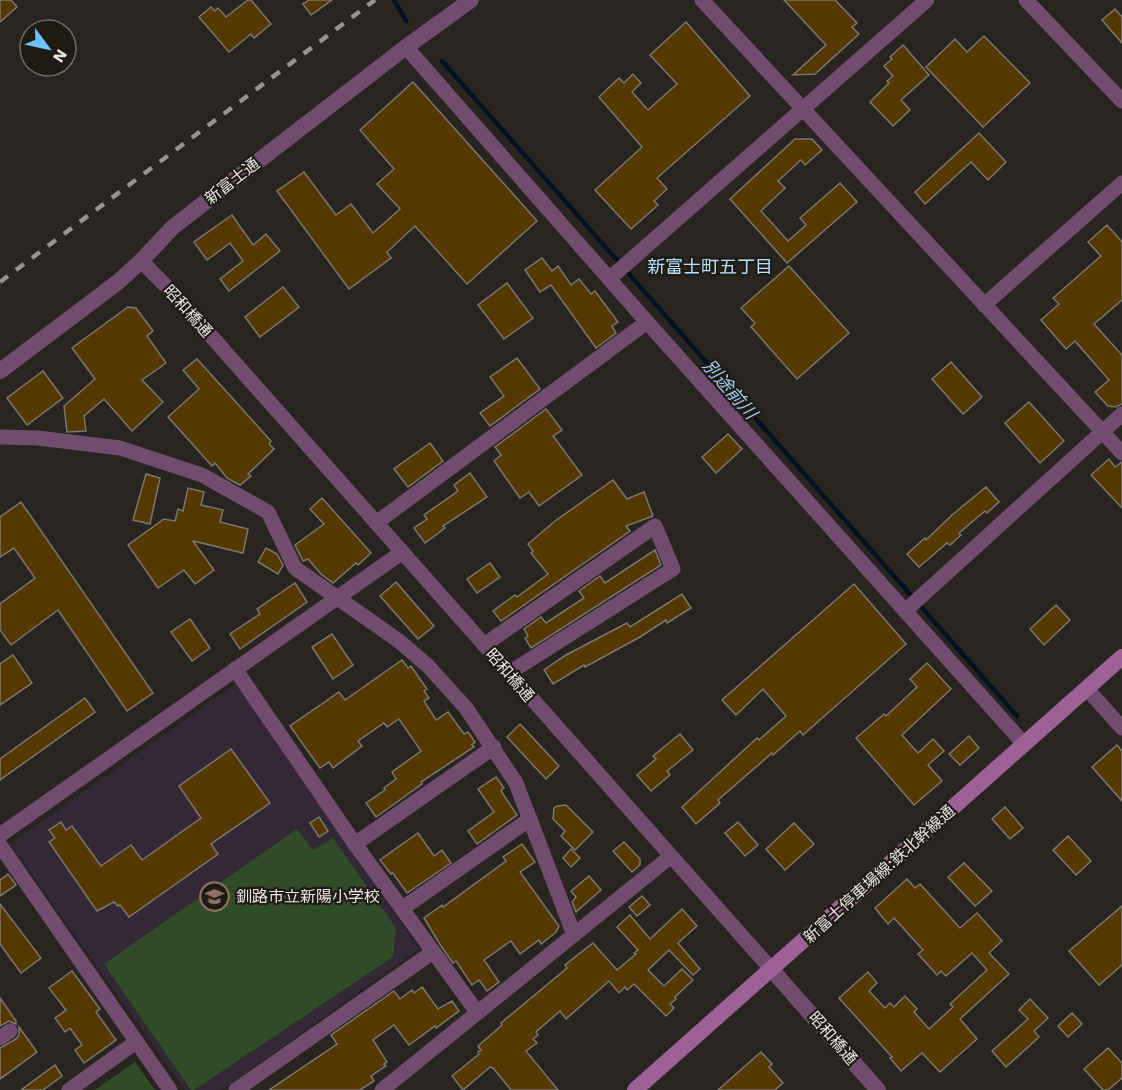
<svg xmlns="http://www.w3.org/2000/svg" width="1122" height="1090" viewBox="0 0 1122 1090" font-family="'Work Sans','Noto Sans JP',sans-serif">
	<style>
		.education { fill: #332836 }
		.green { fill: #314d28 }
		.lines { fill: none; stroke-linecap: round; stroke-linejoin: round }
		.stream { stroke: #01111f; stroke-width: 4.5 }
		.building { fill: #553800; stroke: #7b7770; stroke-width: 1.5 }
		.minor { stroke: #724c6e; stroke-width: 15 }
		.tertiary { stroke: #724c6e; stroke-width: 16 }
		.secondary { stroke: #9d6197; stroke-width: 16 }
		.rail { stroke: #96928f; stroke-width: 4.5; stroke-dasharray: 10 10; stroke-linecap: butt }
		.labels { text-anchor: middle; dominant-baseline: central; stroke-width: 4.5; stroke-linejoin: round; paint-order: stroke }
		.street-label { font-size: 16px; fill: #e9e6e3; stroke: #1e1b15 }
		.poi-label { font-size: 16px; fill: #e9e6e3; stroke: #1e1b15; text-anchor: start }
		.neighbourhood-label { font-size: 18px; fill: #b5e0fd; stroke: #1e1b15 }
		.water-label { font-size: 18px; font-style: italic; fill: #9dccf5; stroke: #1e1b15 }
	</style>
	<rect width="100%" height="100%" fill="#28241f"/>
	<polygon class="education" points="237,683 419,949 222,1090 185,1090 10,844"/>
	<g class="green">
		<polygon points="297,829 313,850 333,838 396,928 393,957 194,1090 191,1090 104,964"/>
		<polygon points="135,1062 155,1090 95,1090"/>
	</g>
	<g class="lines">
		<g class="stream">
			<polyline points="394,0 406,21"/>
			<polyline points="442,61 1017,716"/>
		</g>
	</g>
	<g class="building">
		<polygon points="0,0 11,0 17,7 0,22"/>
		<polygon points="248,0 251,0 271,24 254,38 251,34 229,52 199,17 211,7 215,11 218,8 226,17"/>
		<polygon points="309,0 332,0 311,15 303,4"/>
		<polygon points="784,0 835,0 857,23 852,27 859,34 815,74 793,75 826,45"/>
		<polygon points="1115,9 1122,17 1122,43 1102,20"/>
		<polygon points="686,22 750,96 657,178 667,189 654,201 658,205 631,229 595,190 642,147 599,97 619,78 624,83 633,74 641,83 632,92 648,110 677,84 650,55"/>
		<polygon points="984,36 1030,83 983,127 926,67 955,39 967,52"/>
		<polygon points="903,45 929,75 901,100 910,110 893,126 870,102 889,83 887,81 893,76 884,66 892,59 890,57"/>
		<polygon points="413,82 537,221 467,284 415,226 387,252 391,258 349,289 277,191 304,172 336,215 351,204 373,233 400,209 377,184 394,169 360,130"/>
		<polygon points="979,133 1006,162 988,180 971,162 925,204 915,192"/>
		<polygon points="795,139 812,139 822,150 805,165 801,160 778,181 785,188 761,211 788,241 806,225 800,218 840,183 857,202 787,263 730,199"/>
		<polygon points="232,215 253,245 266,234 280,251 229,291 220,279 243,261 230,243 207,260 194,242"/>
		<polygon points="1107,225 1122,242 1122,300 1094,324 1122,355 1122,404 1116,407 1108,406 1095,392 1109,380 1075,341 1066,349 1041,320 1059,304 1053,298 1101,256 1088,242"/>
		<polygon points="542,258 552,271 558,266 571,285 579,279 591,294 595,291 618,322 612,326 616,333 596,348 551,285 540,292 525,270"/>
		<polygon points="789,266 849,333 797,379 751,327 755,323 741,308"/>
		<polygon points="507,283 533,318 504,339 478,305"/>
		<polygon points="283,287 299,307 260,337 245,317"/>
		<polygon points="128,307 136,308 153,331 147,336 166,363 142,380 163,402 132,431 104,399 84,416 86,431 67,432 64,406 95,379 72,348"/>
		<polygon points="517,358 540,389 490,426 480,413 504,396 490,377"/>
		<polygon points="197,359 271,441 269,444 274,449 248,474 251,476 240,485 227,478 215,463 212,466 168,417 199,389 183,370"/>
		<polygon points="951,362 982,397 963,414 932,379"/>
		<polygon points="43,371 63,398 27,425 7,398"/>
		<polygon points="1029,402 1064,441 1040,463 1005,423"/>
		<polygon points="546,409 562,430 553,436 582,475 539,506 529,492 520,498 494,461 501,455 495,447"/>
		<polygon points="728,434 742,449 716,473 702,457"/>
		<polygon points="430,443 443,461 408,487 394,469"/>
		<polygon points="1109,459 1115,467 1122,462 1122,508 1091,475"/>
		<polygon points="470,473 487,497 443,526 445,528 425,543 414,528 427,519 424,515 458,491 454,485"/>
		<polygon points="146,474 160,478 150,524 133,520"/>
		<polygon points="613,480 627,499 644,492 653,516 626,526 630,531 501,621 493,611 515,595 517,597 548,574 531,553 533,551 528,544 555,521"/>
		<polygon points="986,487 999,502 987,513 985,511 959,533 961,535 950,545 947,543 919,567 907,554 925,538 926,540 952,515"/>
		<polygon points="188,488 204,492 201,505 223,510 220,522 248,529 243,553 193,541 214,570 195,584 184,570 158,588 128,545 164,519 175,521 178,509 183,511"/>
		<polygon points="322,498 371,553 358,565 356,563 333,583 321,574 308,559 303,561 295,545 324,524 310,509"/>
		<polygon points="21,502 153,693 127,711 58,610 11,645 0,630 0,604 35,578 14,548 0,557 0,517"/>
		<polygon points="266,548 277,554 283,565 278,574 258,562"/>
		<polygon points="655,550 661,565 531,648 525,638 528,636 524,629 541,617 546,623 584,598 579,591 600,576 605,583"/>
		<polygon points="490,563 500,577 477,593 467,579"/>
		<polygon points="396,582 434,626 418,639 380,596"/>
		<polygon points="295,583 307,602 240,649 230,634 260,614 257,609"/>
		<polygon points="854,584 906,644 803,735 800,731 773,755 772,753 718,800 720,803 696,824 682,807 757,738 759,740 786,716 763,689 736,715 722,700"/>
		<polygon points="682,594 691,608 667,623 666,620 640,637 585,667 584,665 553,684 544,670 566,655 627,623 630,627"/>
		<polygon points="1056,605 1070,620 1044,645 1030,629"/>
		<polygon points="190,619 210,648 192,661 171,632"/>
		<polygon points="332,634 353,665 333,679 312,647"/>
		<polygon points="13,655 32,683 0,705 0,664"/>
		<polygon points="402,660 408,668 411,666 427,689 424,691 429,698 424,701 436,720 448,712 464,734 468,732 475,742 472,745 474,747 421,782 422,784 376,817 366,803 385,790 384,788 396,779 392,772 421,751 399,719 387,727 384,723 358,741 362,746 333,768 329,762 320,768 290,726 339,692 345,700"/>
		<polygon points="927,663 951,689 902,735 918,753 933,739 944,751 928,765 942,781 914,805 856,738 884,714 886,716 917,687 910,679"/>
		<polygon points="85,698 95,712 0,780 0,759"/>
		<polygon points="520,724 559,766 546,779 507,737"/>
		<polygon points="680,734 693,750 667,771 670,775 651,791 637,775 656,759 653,756"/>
		<polygon points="969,736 979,748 960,765 949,754"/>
		<polygon points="1117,745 1122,751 1122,801 1092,767"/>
		<polygon points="231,749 270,803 211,844 218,854 129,917 120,905 118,906 114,902 97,911 49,842 55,838 49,830 61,822 66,830 72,826 101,866 131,845 142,860 201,818 179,786"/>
		<polygon points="496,777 504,788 501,790 503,794 517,815 477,844 468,831 494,812 478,789"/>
		<polygon points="566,805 593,832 575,850 561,836 565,831 553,819 554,808 557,806"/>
		<polygon points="1005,807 1023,828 1010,839 992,819"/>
		<polygon points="319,817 328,831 319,837 310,823"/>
		<polygon points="738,822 758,845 745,856 725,833"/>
		<polygon points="794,823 814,844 785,870 766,849"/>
		<polygon points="418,833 434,856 442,850 451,863 407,893 393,873 391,874 380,860"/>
		<polygon points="1068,836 1091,861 1076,875 1053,850"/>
		<polygon points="624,842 640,859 640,865 632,872 613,851"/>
		<polygon points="522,844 535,862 520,872 559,926 556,932 541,944 539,940 520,954 511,941 484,960 499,982 487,991 479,980 472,985 456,961 453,963 441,946 424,918 442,905 443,907 506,861 503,857"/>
		<polygon points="571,849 580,858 571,867 563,858"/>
		<polygon points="964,863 992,891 975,906 948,877"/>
		<polygon points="8,874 16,885 0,896 0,880"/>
		<polygon points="589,876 601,890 576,912 572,902 576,897 571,891"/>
		<polygon points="907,879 915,888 920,884 960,928 977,913 1002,941 989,953 1009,974 960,1019 977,1039 940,1072 922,1053 901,1071 890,1058 892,1057 839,998 868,972 877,983 869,991 885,1008 890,1003 894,1007 905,996 917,1009 914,1012 929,1029 953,1007 950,1004 987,970 972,953 946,976 941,971 937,975 918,954 923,950 894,918 888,924 875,908"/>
		<polygon points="642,896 650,905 637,916 629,907"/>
		<polygon points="0,904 41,958 21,973 0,944"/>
		<polygon points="1122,906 1122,965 1099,985 1069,951"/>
		<polygon points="682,909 697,926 678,943 700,969 693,975 669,950 648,970 664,986 682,969 693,980 675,997 676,999 670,1004 674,1008 666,1016 634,984 627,990 625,987 619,993 609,981 566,1019 560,1011 536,1032 538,1035 533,1039 537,1043 526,1051 558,1090 511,1090 493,1068 490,1067 463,1090 452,1076 479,1054 478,1052 481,1050 478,1046 502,1025 501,1023 567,968 565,965 593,943 617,970 636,954 634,953 638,950 617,927 630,915 650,939"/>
		<polygon points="72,971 100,1009 96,1012 116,1040 84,1063 75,1050 82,1045 70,1028 65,1032 55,1018 66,1010 49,988"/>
		<polygon points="422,987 438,1009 452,1001 459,1011 436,1028 435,1026 409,1045 394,1025 373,1040 387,1062 384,1064 386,1066 371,1076 374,1081 360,1090 269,1090 337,1044 331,1035 394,991 400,999 412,990 414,993"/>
		<polygon points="0,998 16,1021 16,1024 9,1021 0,1026"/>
		<polygon points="1030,999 1048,1018 1034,1031 1039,1037 1006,1067 992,1051 1028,1019 1019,1010"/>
		<polygon points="1072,1013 1082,1024 1068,1037 1058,1026"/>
		<polygon points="19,1027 37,1052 0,1079 0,1048 16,1039 19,1035"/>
		<polygon points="1108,1048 1122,1063 1122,1078 1108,1090 1103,1090 1084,1069"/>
		<polygon points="761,1052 772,1064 769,1067 783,1083 775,1090 718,1090"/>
		<polygon points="55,1065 62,1076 43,1090 21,1090"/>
	</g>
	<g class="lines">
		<g class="minor">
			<polyline points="702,0 1122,453"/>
			<polyline points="1026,0 1122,101"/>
			<polyline points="406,47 647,322 1024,744"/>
			<polyline points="141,261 173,293 772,970"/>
			<polyline points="609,279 927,0"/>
			<polyline points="984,305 1122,183"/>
			<polyline points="0,437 38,438 120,448 202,475 268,512 295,568 399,641 428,666 466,708 516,783 574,935"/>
			<polyline points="376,523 647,322"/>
			<polyline points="905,611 1122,414"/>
			<polyline points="484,645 655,526 673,569 509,673"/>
			<polyline points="235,669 355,844 477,1012"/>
			<polyline points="1087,689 1122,728"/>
			<polyline points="0,835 401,553"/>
			<polyline points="355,844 494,747"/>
			<polyline points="0,845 170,1090"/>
			<polyline points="403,908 530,819"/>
			<polyline points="0,1038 10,1031"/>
			<polyline points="69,1090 136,1042"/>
			<polyline points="236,1090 433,952"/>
			<polyline points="382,1090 670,857"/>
		</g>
		<g class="tertiary">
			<polyline points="0,371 118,282 141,261 173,227 406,47 471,0"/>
			<polyline points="772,970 878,1090"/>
		</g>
		<polyline class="secondary" points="635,1090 1122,657"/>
		<polyline class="rail" points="0,282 375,0"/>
	</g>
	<defs>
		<symbol id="school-ring" viewBox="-11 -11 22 22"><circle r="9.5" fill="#1e1b15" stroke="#8d6e63" stroke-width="1.5"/><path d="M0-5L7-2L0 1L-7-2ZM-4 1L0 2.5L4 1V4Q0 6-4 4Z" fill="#8d6e63"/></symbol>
	</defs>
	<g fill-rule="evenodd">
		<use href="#school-ring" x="198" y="880" width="33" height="33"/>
	</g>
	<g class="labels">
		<g class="street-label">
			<text transform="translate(232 181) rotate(-38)">新富士通</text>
			<text transform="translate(188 311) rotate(48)">昭和橋通</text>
			<text transform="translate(510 675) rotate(49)">昭和橋通</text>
			<text transform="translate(879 874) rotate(-42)">新富士停車場線:鉄北幹線通</text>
			<text transform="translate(833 1038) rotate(49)">昭和橋通</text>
		</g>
		<g class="poi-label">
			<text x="236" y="896">釧路市立新陽小学校</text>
		</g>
		<g class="neighbourhood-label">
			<text x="710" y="266">新富士町五丁目</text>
		</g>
		<g class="water-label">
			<text transform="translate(730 389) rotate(49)">別途前川</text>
		</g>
	</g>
	<g transform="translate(48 48) rotate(123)"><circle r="28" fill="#1e1b15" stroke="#6f6c67" stroke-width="1.5"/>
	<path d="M0-4.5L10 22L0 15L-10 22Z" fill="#6fc2f4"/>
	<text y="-9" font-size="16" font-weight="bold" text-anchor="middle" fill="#e9e6e3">N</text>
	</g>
</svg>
